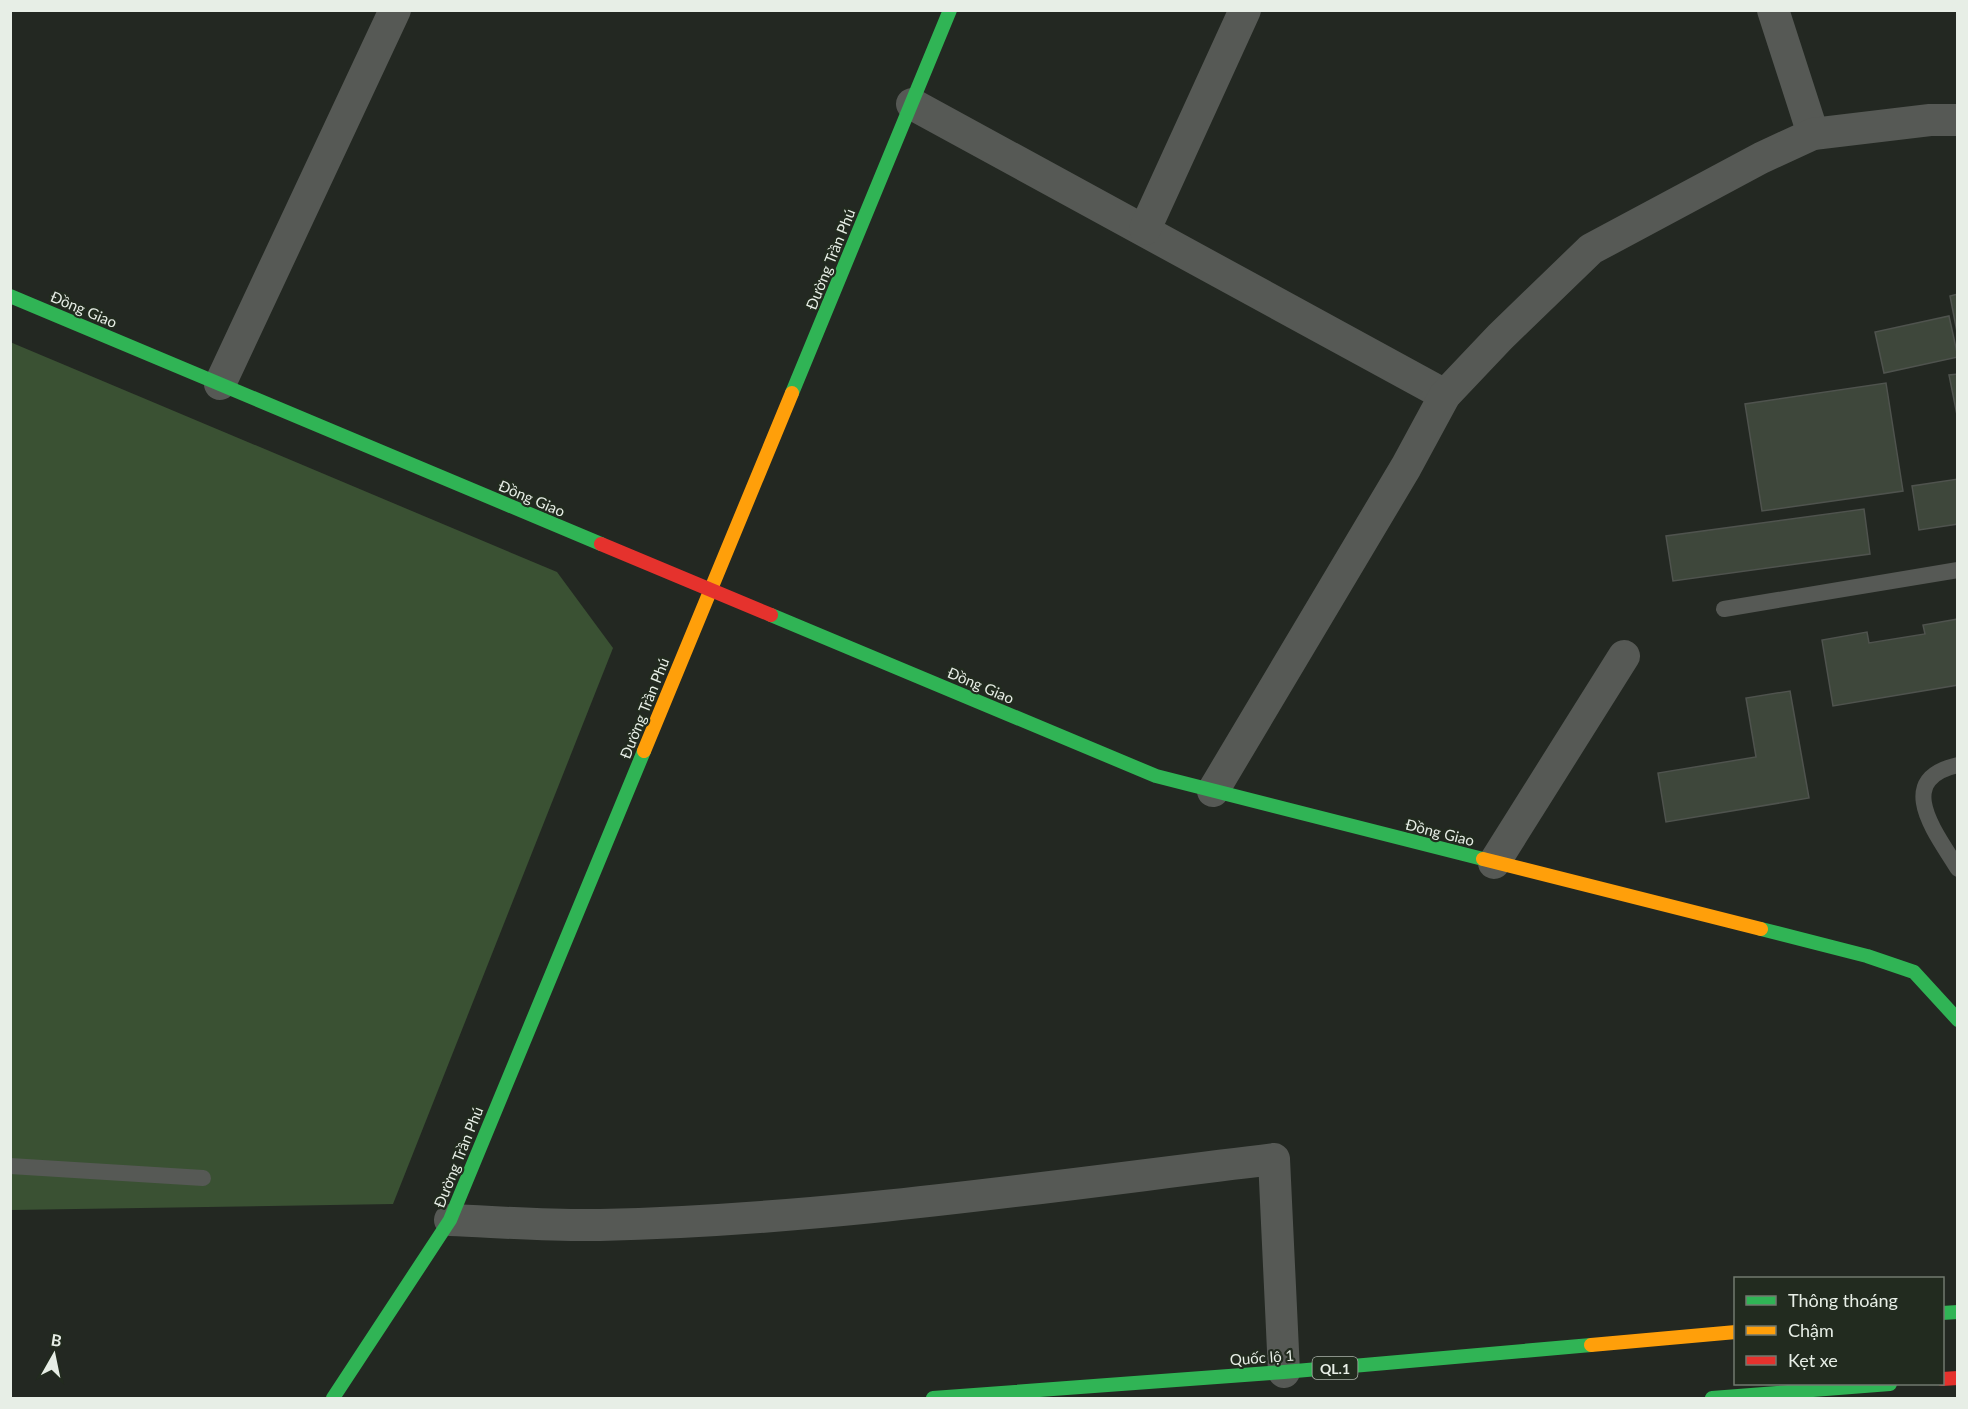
<svg xmlns="http://www.w3.org/2000/svg" width="1968" height="1409" viewBox="0 0 1968 1409" font-family="Lato,sans-serif">
	<style>
		.green { fill: #3a5133 }
		.building { fill: #3e473b; stroke: #4f534e; stroke-width: 1.5 }
		.lines { fill: none; stroke-linecap: round; stroke-linejoin: round }
		.lane { stroke: #565955; stroke-width: 16 }
		.street { stroke: #565955; stroke-width: 32 }
		.fast { stroke: #30b455; stroke-width: 14 }
		.slow { stroke: #ff9f0a; stroke-width: 14 }
		.jam { stroke: #e5322d; stroke-width: 14 }
		.labels { text-anchor: middle; dominant-baseline: central; stroke-width: 4.5; stroke-linejoin: round; paint-order: stroke }
		.shield { fill: #222b1f; stroke: #acb4aa; stroke-width: 1.5 }
		.shield-label { font-size: 14px; font-weight: bold; fill: #e7eee6 }
		.street-label { font-size: 15px; fill: #e7eee6; stroke: #222b1f }
	</style>
	<rect width="100%" height="100%" fill="#232822"/>
	<polygon class="green" points="10,342 557,572 613,648 393,1204 11,1210"/>
	<g class="building">
		<polygon points="1958,294 1958,337 1950,296"/>
		<polygon points="1949,316 1958,357 1884,373 1875,332"/>
		<polygon points="1958,374 1958,415 1957,415 1949,375"/>
		<polygon points="1886,383 1903,491 1762,511 1745,404"/>
		<polygon points="1958,479 1958,524 1919,530 1912,486"/>
		<polygon points="1864,509 1870,554 1673,581 1666,536"/>
		<polygon points="1958,619 1958,685 1833,706 1822,640 1867,632 1869,643 1925,634 1923,625"/>
		<polygon points="1790,691 1809,798 1666,822 1658,773 1756,757 1746,698"/>
	</g>
	<g class="lines">
		<g class="lane">
			<polyline points="1724,609 1958,570"/>
			<path d="M1958,765C1892,780 1937,834 1958,869"/>
			<polyline points="10,1166 203,1178"/>
		</g>
		<g class="street">
			<polyline points="1773,10 1813,134"/>
			<polyline points="912,104 1445,395"/>
			<polyline points="1145,229 1245,10"/>
			<polyline points="220,384 395,10"/>
			<polyline points="1213,791 1406,467 1445,395 1500,337 1591,249 1761,158 1813,134 1930,120 1958,120"/>
			<polyline points="1494,863 1624,656"/>
			<path d="M450,1220C499,1222 550,1226 600,1225C825,1220 1050,1186 1274,1159L1284,1372"/>
		</g>
		<g class="fast">
			<polyline points="10,296 601,544"/>
			<polyline points="792,393 950,10"/>
			<polyline points="771,615 1156,776 1483,859"/>
			<polyline points="1761,929 1867,956 1914,972 1958,1020"/>
			<polyline points="1942,1313 1958,1312"/>
			<polyline points="333,1398 450,1220 644,751"/>
			<polyline points="933,1398 1284,1372 1591,1345"/>
			<polyline points="1712,1398 1890,1384"/>
		</g>
		<g class="slow">
			<polyline points="644,751 792,393"/>
			<polyline points="1483,859 1761,929"/>
			<polyline points="1591,1345 1736,1332"/>
		</g>
		<g class="jam">
			<polyline points="601,544 771,615"/>
			<polyline points="1942,1379 1958,1378"/>
		</g>
	</g>
	<g class="labels">
		<rect class="shield" x="1312.5" y="1357" width="45" height="22" rx="4.5"/>
		<g class="shield-label">
			<text x="1335" y="1368">QL.1</text>
		</g>
		<g class="street-label">
			<text transform="translate(830 259) rotate(-68)">Đường Trần Phú</text>
			<text transform="translate(84 309) rotate(23)">Đồng Giao</text>
			<text transform="translate(532 498) rotate(23)">Đồng Giao</text>
			<text transform="translate(981 685) rotate(23)">Đồng Giao</text>
			<text transform="translate(644 708) rotate(-68)">Đường Trần Phú</text>
			<text transform="translate(1440 832) rotate(14)">Đồng Giao</text>
			<text transform="translate(458 1157) rotate(-68)">Đường Trần Phú</text>
			<text transform="translate(1262 1357) rotate(-4)">Quốc lộ 1</text>
		</g>
	</g>
	<rect width="1968" height="1409" fill="none" stroke="#e7eee6" stroke-width="24"/>
	<rect x="1734" y="1277" width="210" height="108" fill="#222b1f" stroke="#71796f" stroke-width="1.5"/>
	<rect x="1746" y="1296" width="30" height="9" fill="#30b455" stroke="#71796f" stroke-width="1.5"/>
	<text x="1788" y="1307" font-size="18" fill="#e7eee6">Thông thoáng</text>
	<rect x="1746" y="1326" width="30" height="9" fill="#ff9f0a" stroke="#71796f" stroke-width="1.5"/>
	<text x="1788" y="1337" font-size="18" fill="#e7eee6">Chậm</text>
	<rect x="1746" y="1356" width="30" height="9" fill="#e5322d" stroke="#71796f" stroke-width="1.5"/>
	<text x="1788" y="1367" font-size="18" fill="#e7eee6">Kẹt xe</text>
	<g transform="translate(54 1355) rotate(9)" stroke="#222b1f" stroke-width="4.5" paint-order="stroke">
	<path d="M0-4.5L10 22L0 15L-10 22Z" fill="#e7eee6"/>
	<text y="-9" font-size="16" font-weight="bold" text-anchor="middle" fill="#e7eee6">B</text>
	</g>
</svg>
